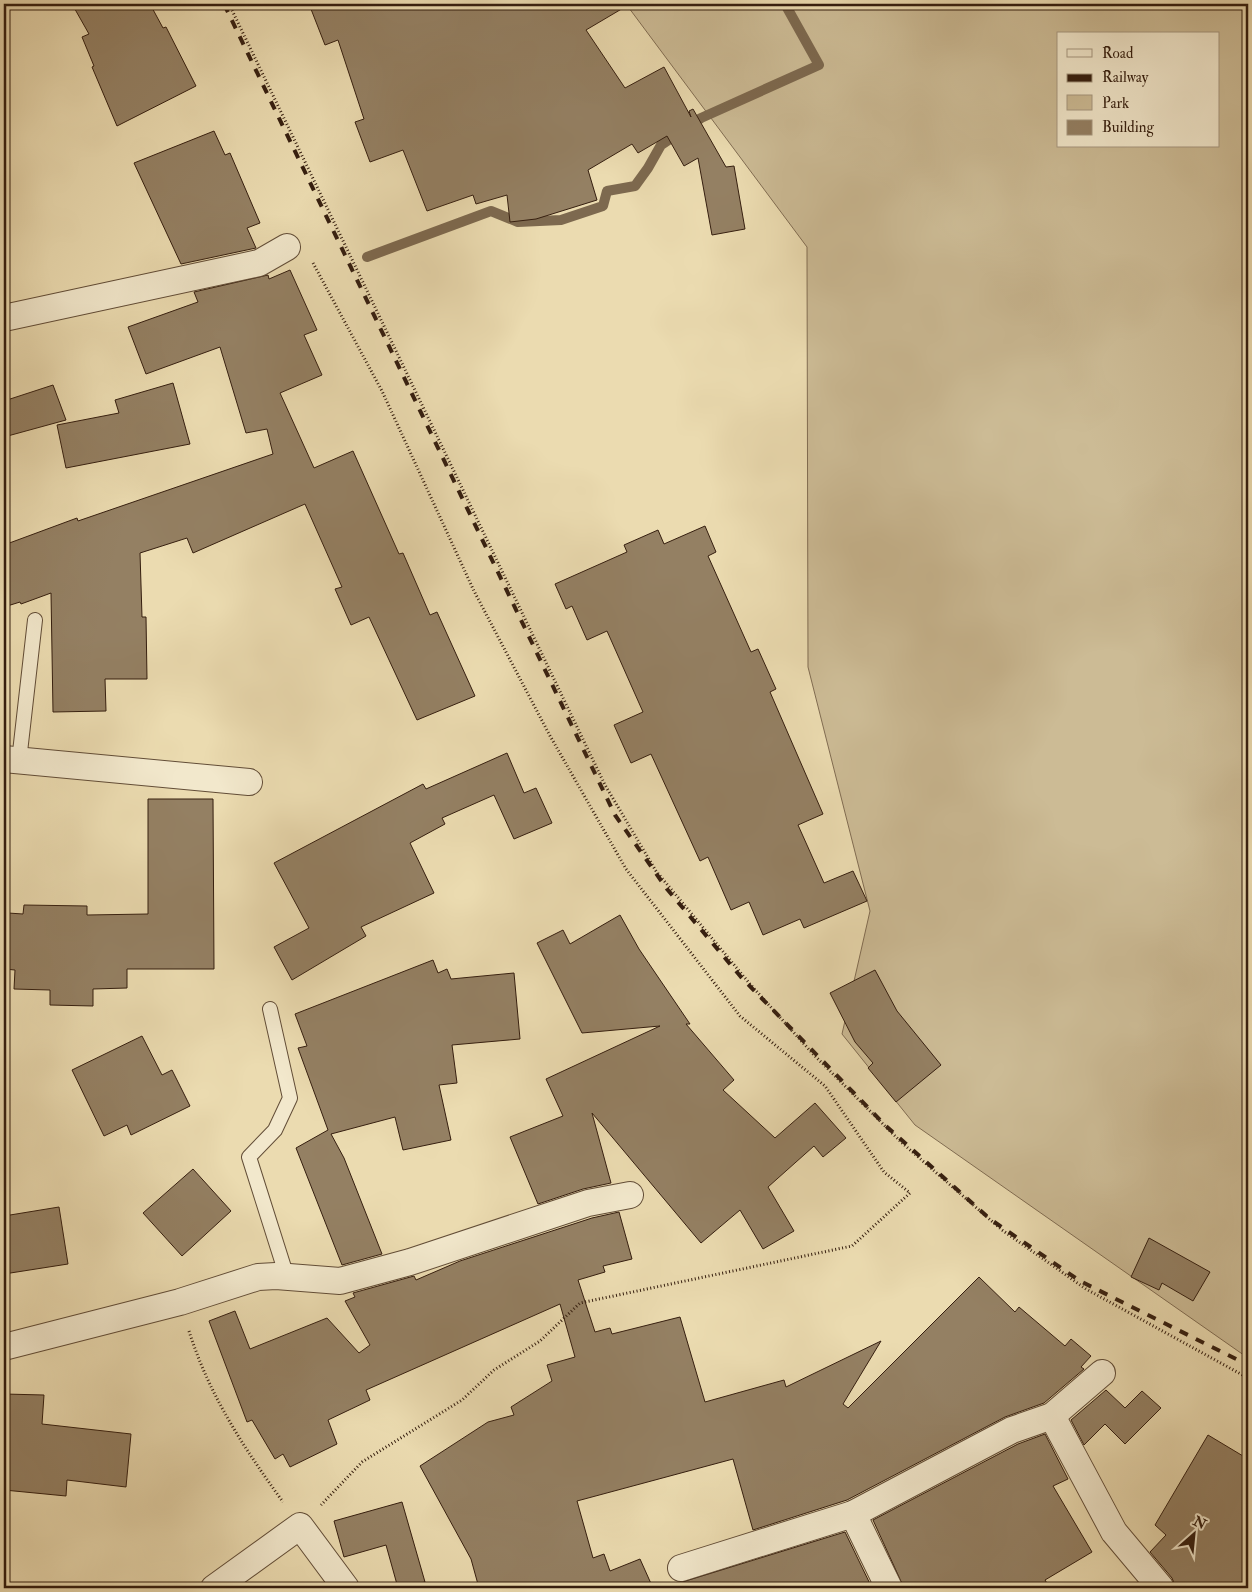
<svg xmlns="http://www.w3.org/2000/svg" width="1252" height="1592" viewBox="0 0 1252 1592" font-family="'IM FELL Double Pica',serif">
	<style>
		.green { fill: #ccbb95; stroke: #806c52; fill-rule: evenodd }
		.lines { fill: none; stroke-linecap: round; stroke-linejoin: round }
		.stream { stroke: #7d694f; stroke-width: 10 }
		.building { fill: #948063; stroke: #351e0f }
		.lane-casing { stroke: #624d37; stroke-width: 16 }
		.street-casing { stroke: #624d37; stroke-width: 28 }
		.path { stroke: #351e0f; stroke-width: 3; stroke-dasharray: 1 2.5; stroke-linecap: butt }
		.lane { stroke: #f2e8cc; stroke-width: 14 }
		.street { stroke: #f2e8cc; stroke-width: 26 }
		.rail { stroke: #351e0f; stroke-width: 4; stroke-dasharray: 9 9; stroke-linecap: butt }
	</style>
	<rect width="100%" height="100%" fill="#ebdbb0"/>
	<filter id="stains"><feTurbulence type="fractalNoise" baseFrequency=".004" numOctaves="4"/><feColorMatrix values="0 0 0 0 .2 0 0 0 0 .09 0 0 0 0 .02 0 0 0 .5 -.17"/></filter>
	<radialGradient id="worn" r=".72"><stop offset=".6" stop-color="#630" stop-opacity="0"/><stop offset="1" stop-color="#630" stop-opacity=".3"/></radialGradient>
	<path class="green" d="M626,4H1248V1358L915,1125L842,1034L870,911L808,667L807,247ZM1058,34H1218V146H1058Z"/>
	<g class="lines">
		<polyline class="stream" points="367,257 491,211 518,222 561,220 603,206 607,191 635,186 648,168 661,145 701,118 819,65 785,4"/>
	</g>
	<g class="building">
		<polygon points="72,4 150,4 163,28 166,27 196,86 117,126 92,67 94,66 82,37 89,34"/>
		<polygon points="309,4 630,4 586,30 625,88 664,67 691,117 689,111 693,109 726,167 734,166 745,229 712,235 698,158 684,166 667,136 638,153 632,144 588,170 597,200 536,219 510,222 507,195 476,204 473,195 427,211 403,150 370,162 355,122 364,119 338,40 325,45"/>
		<polygon points="214,131 225,155 230,153 260,223 247,228 256,248 181,264 134,163"/>
		<polygon points="290,270 317,330 304,335 322,375 280,393 314,468 353,451 399,554 403,553 430,615 437,612 475,696 417,720 369,617 351,625 335,589 342,587 305,504 193,553 187,538 140,553 142,617 146,617 147,679 105,679 106,711 53,712 51,593 21,604 20,602 4,607 4,545 77,518 78,521 273,454 267,429 246,433 220,347 146,374 128,327 198,302 194,292 268,275 269,279"/>
		<polygon points="173,383 190,444 66,468 57,425 119,413 115,400"/>
		<polygon points="53,385 66,420 4,437 4,401"/>
		<polygon points="705,526 716,552 708,556 751,652 758,649 776,689 770,692 823,814 798,825 824,883 853,871 867,901 804,928 800,919 763,935 749,902 731,910 708,857 700,861 651,754 631,763 614,725 643,712 607,631 587,640 572,606 566,609 555,584 627,552 624,545 658,530 664,544"/>
		<polygon points="507,753 524,793 536,788 552,823 514,839 494,795 442,818 445,824 410,843 434,893 361,927 366,936 292,980 274,947 309,928 274,863 423,784 426,789"/>
		<polygon points="148,799 213,799 214,969 127,969 127,988 93,989 93,1006 50,1005 50,990 14,989 15,970 4,969 4,926 7,926 8,913 23,914 24,905 87,906 87,915 148,914"/>
		<polygon points="620,915 639,949 690,1024 686,1024 734,1080 723,1090 775,1138 815,1103 846,1138 823,1157 814,1146 768,1187 794,1231 763,1249 740,1210 701,1243 592,1113 611,1183 583,1189 538,1204 510,1137 563,1116 546,1079 660,1026 582,1033 537,943 563,930 570,944"/>
		<polygon points="433,960 438,973 447,969 451,979 514,973 520,1039 452,1045 457,1083 439,1085 451,1140 403,1150 395,1117 331,1134 344,1158 382,1254 342,1265 296,1148 328,1130 298,1048 307,1046 295,1014"/>
		<polygon points="875,970 897,1011 941,1065 896,1102 868,1068 873,1063 855,1042 830,993"/>
		<polygon points="142,1036 162,1075 172,1070 190,1106 131,1135 127,1125 104,1136 72,1070"/>
		<polygon points="193,1169 231,1211 182,1256 143,1213"/>
		<polygon points="59,1207 68,1264 4,1274 4,1216"/>
		<polygon points="619,1212 632,1259 603,1266 605,1272 578,1280 595,1332 610,1328 612,1334 680,1317 705,1402 784,1380 786,1387 881,1341 843,1404 848,1408 979,1277 1015,1312 1019,1307 1065,1346 1071,1339 1091,1356 1081,1367 1084,1369 1044,1403 1005,1417 847,1500 753,1530 733,1459 577,1501 593,1558 604,1554 610,1571 640,1559 653,1588 479,1588 471,1559 420,1466 488,1422 514,1415 511,1407 552,1381 547,1365 575,1357 560,1304 366,1390 370,1400 328,1420 337,1444 290,1467 283,1454 275,1459 252,1420 247,1422 209,1321 235,1311 250,1349 327,1318 359,1353 370,1345 345,1301 355,1297 353,1293 414,1276 416,1280 460,1261 592,1218"/>
		<polygon points="1149,1238 1210,1272 1193,1301 1162,1283 1159,1290 1131,1277"/>
		<polygon points="1106,1390 1125,1408 1142,1391 1161,1408 1125,1444 1105,1424 1084,1445 1071,1420"/>
		<polygon points="4,1394 44,1395 42,1424 131,1434 126,1487 67,1480 66,1496 4,1490"/>
		<polygon points="1045,1434 1068,1479 1053,1486 1092,1552 1045,1580 1050,1588 904,1588 873,1520 1018,1444"/>
		<polygon points="1208,1435 1248,1459 1248,1588 1176,1588 1172,1578 1150,1552 1166,1535 1155,1525"/>
		<polygon points="402,1502 425,1582 398,1588 386,1545 344,1557 334,1521"/>
		<polygon points="845,1532 872,1588 676,1588 676,1584 679,1583"/>
	</g>
	<g class="lines">
		<defs>
			<g id="lane">
				<polyline points="19,761 35,620"/>
				<polyline points="270,1009 290,1098 275,1130 249,1157 287,1277"/>
			</g>
			<g id="street">
				<polyline points="4,318 259,263 287,247"/>
				<polyline points="4,759 249,782"/>
				<polyline points="4,1347 180,1302 258,1277 276,1276 340,1281 410,1262 588,1203 630,1195"/>
				<polyline points="1052,1416 1114,1532 1161,1588"/>
				<polyline points="853,1514 889,1588"/>
				<polyline points="681,1568 853,1514 1012,1430 1052,1416 1102,1373"/>
				<polyline points="214,1588 300,1526 346,1588"/>
			</g>
		</defs>
		<use href="#lane" class="lane-casing"/>
		<use href="#street" class="street-casing"/>
		<g class="path">
			<polyline points="229,4 605,785 656,871 750,984 813,1054 901,1142 1002,1230 1086,1289 1248,1378"/>
			<polyline points="313,263 382,391 474,591 549,734 626,869 740,1016 825,1086 884,1172 910,1193 852,1246 580,1303 540,1341 494,1370 462,1400 362,1462 321,1505"/>
			<path d="M189,1331C209,1395 244,1448 283,1502"/>
		</g>
		<use href="#lane" class="lane"/>
		<use href="#street" class="street"/>
		<polyline class="rail" points="224,4 615,815 667,889 741,977 886,1126 990,1219 1080,1281 1248,1365"/>
	</g>
	<rect width="1252" height="1592" fill="none" stroke="#ebdbb0" stroke-width="20"/>
	<rect x="5" y="5" width="1242" height="1582" fill="none" stroke="#351e0f" stroke-width="2.5"/>
	<rect x="10" y="10" width="1232" height="1572" fill="none" stroke="#351e0f"/>
	<rect x="1057" y="32" width="162" height="115" fill="#f2e8cc" stroke="#a69780"/>
	<rect x="1067" y="49" width="25" height="8" fill="#f2e8cc" stroke="#a69780"/>
	<text x="1102" y="58" font-size="15" fill="#351e0f">Road</text>
	<rect x="1067" y="74" width="25" height="8" fill="#351e0f" stroke="#a69780"/>
	<text x="1102" y="82" font-size="15" fill="#351e0f">Railway</text>
	<rect x="1067" y="95" width="25" height="15" fill="#ccbb95" stroke="#a69780"/>
	<text x="1102" y="108" font-size="15" fill="#351e0f">Park</text>
	<rect x="1067" y="120" width="25" height="15" fill="#948063" stroke="#a69780"/>
	<text x="1102" y="132" font-size="15" fill="#351e0f">Building</text>
	<g transform="translate(1194 1534) rotate(27)" stroke="#f2e8cc" stroke-width="4" paint-order="stroke">
	<path d="M0-4L9 19L0 12L-9 19Z" fill="#351e0f"/>
	<text y="-8" font-size="14" font-weight="bold" text-anchor="middle" fill="#351e0f">N</text>
	</g>
	<rect width="100%" height="100%" filter="url(#stains)"/>
	<rect width="100%" height="100%" fill="url(#worn)"/>
</svg>
